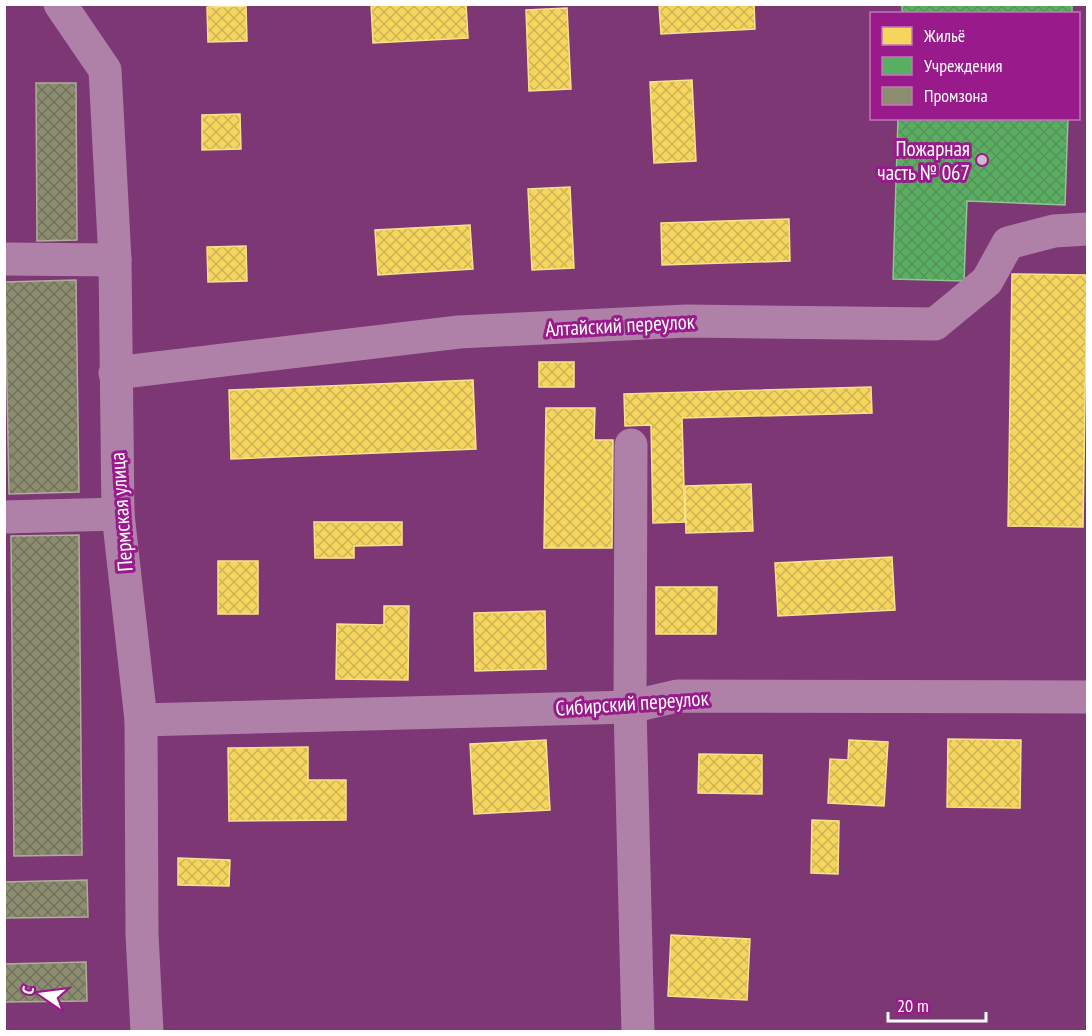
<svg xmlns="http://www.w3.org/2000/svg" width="1092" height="1036" viewBox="0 0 1092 1036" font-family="'PT Sans Narrow',sans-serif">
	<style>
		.homes { fill: url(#homes-cross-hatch); stroke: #f9e28d; stroke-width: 1.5 }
		.public { fill: url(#public-cross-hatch); stroke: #8cc690; stroke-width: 1.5 }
		.industry { fill: url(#industry-cross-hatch); stroke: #aeae9a; stroke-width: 1.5 }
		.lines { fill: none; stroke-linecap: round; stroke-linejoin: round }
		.minor { stroke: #af81a9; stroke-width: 33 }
		.poi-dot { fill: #d1b9ce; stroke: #991a8a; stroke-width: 2 }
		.labels { text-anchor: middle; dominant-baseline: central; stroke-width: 6; stroke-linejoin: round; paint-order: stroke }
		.poi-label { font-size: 21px; fill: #fff; stroke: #991a8a; text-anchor: end }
		.street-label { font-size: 21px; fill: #fff; stroke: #991a8a }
	</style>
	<defs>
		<pattern id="homes-cross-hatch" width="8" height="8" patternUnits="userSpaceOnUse" patternTransform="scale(1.5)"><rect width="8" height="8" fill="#f6d55c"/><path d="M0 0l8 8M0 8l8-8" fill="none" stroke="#ccb358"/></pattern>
		<pattern id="public-cross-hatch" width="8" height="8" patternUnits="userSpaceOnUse" patternTransform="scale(1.5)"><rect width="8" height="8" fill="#5aae61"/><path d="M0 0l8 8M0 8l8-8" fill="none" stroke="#56915b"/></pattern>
		<pattern id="industry-cross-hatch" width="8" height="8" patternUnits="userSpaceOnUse" patternTransform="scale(1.5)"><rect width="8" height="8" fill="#8c8c6e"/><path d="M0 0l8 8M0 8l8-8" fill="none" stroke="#727260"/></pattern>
	</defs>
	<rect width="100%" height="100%" fill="#7c3774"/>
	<g class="homes">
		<polygon points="371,4 466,4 468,38 373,43"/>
		<polygon points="659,4 754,4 755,29 661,34"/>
		<polygon points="246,6 247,41 208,42 207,7"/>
		<polygon points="567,8 571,89 529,91 526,10"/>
		<polygon points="692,80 696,161 654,163 650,82"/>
		<polygon points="240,114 241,149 202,150 202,115"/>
		<polygon points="570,187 574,268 532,270 528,189"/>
		<polygon points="789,219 790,261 662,265 661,223"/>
		<polygon points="470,225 473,269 378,275 375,230"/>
		<polygon points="246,246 247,281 208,282 207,247"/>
		<polygon points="1012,274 1087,275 1083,527 1008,526"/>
		<rect x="539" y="362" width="35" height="25"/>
		<polygon points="473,380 476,449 231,459 229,390"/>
		<polygon points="871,387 872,413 682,418 685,522 653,523 651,425 625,426 624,394"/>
		<polygon points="546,408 595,408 594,440 613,440 612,548 544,548"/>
		<polygon points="751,484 753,531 686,533 685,486"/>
		<polygon points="314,522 402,522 402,545 354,546 354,558 315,558"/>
		<polygon points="892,557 895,610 778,616 775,563"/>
		<rect x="218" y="561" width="40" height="53"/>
		<polygon points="656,587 717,587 716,634 656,634"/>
		<polygon points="384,606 409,606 408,680 336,679 337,624 384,625"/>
		<polygon points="545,611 546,669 475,671 474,613"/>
		<polygon points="948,739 1021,740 1020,808 947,807"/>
		<polygon points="546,740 550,810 474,814 470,744"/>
		<polygon points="849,740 888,742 884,806 828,803 830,759 848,760"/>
		<polygon points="308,747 308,780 346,780 346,820 229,821 228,748"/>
		<polygon points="699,754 762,755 762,794 698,793"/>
		<polygon points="812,820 839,821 838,874 811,873"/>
		<polygon points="178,858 230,860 229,886 178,885"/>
		<polygon points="671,935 750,939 747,1000 668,996"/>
	</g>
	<g class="public">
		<rect x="902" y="4" width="170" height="10"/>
		<polygon points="898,118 1068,118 1065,205 967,201 964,281 893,279"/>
	</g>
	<g class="industry">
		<polygon points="36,83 76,83 77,240 37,241"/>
		<polygon points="76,280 79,492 9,494 5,282"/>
		<polygon points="79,535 82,855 14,856 11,536"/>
		<polygon points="87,880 88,917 4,918 4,882"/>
		<polygon points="86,962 87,1001 4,1002 4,964"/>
	</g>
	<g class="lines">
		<g class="minor">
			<polyline points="60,4 105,70 115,260 118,514 141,720 142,934 147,1032"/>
			<polyline points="4,259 115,260"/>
			<polyline points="115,373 459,332 686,321 935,324 987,281 1008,243 1054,231 1088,229"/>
			<polyline points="631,445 630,707 638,1032"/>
			<polyline points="4,517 118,514"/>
			<polyline points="141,720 630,707 677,696 1088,697"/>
		</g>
	</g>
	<circle class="poi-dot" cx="982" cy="160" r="6"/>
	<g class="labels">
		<g class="poi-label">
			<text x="970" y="148">Пожарная<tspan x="970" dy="24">часть № 067</tspan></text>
		</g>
		<g class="street-label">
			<text transform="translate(620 325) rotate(-3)">Алтайский переулок</text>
			<text transform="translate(121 512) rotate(-94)">Пермская улица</text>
			<text transform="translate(632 703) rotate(-4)">Сибирский переулок</text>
		</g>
	</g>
	<rect width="1092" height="1036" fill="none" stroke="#ffffff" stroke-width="12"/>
	<rect x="870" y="12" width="210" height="108" fill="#991a8a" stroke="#c276b9" stroke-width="1.5"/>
	<rect x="882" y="27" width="30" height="18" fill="#f6d55c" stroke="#c276b9" stroke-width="1.5"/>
	<text x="924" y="42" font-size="18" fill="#ffffff">Жильё</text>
	<rect x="882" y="57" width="30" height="18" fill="#5aae61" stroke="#c276b9" stroke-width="1.5"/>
	<text x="924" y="72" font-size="18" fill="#ffffff">Учреждения</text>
	<rect x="882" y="87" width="30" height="18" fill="#8c8c6e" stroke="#c276b9" stroke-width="1.5"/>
	<text x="924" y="102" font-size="18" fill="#ffffff">Промзона</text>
	<g transform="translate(42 994) rotate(284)" stroke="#991a8a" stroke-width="4.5" paint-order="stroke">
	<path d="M0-4.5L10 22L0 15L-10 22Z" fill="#ffffff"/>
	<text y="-9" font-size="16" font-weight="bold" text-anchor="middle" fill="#ffffff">С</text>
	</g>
	<path d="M888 1012v9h98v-9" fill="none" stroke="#ffffff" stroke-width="3"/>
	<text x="897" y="1012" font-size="18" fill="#ffffff" stroke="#991a8a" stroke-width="4.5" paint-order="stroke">20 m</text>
</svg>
